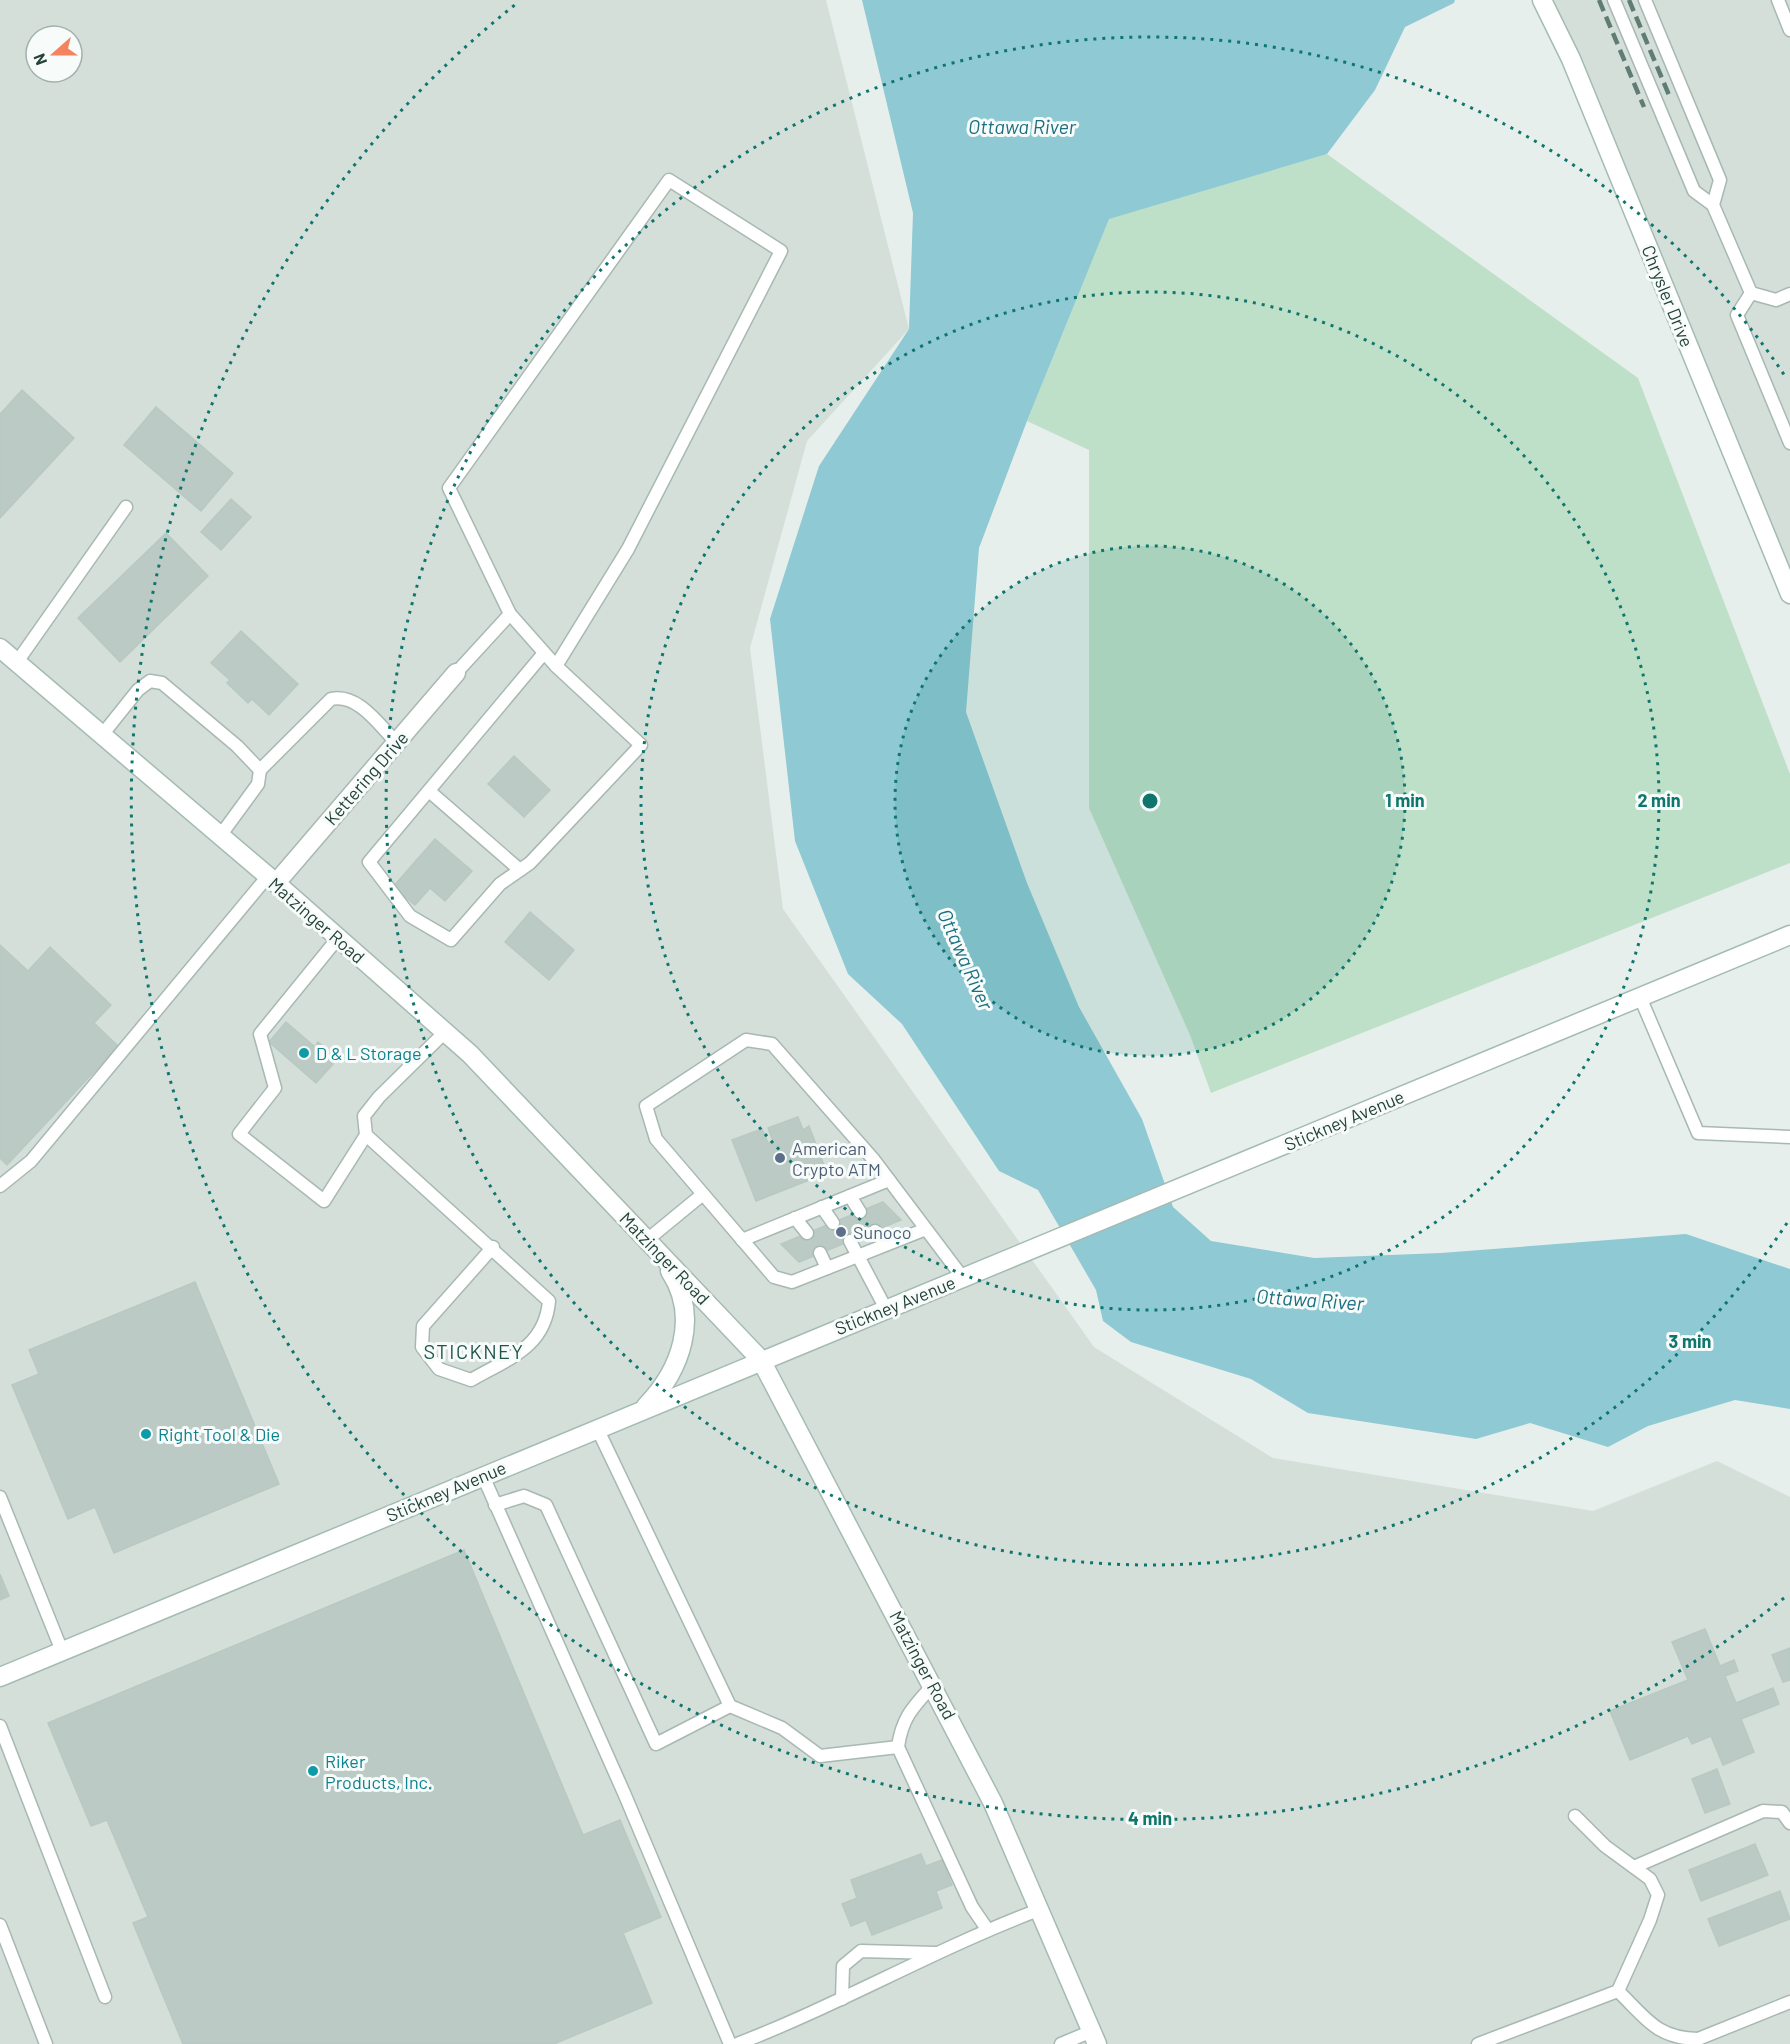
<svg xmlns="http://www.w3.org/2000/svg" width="1790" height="2044" viewBox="0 0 1790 2044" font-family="Barlow,sans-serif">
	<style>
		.built { fill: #d4dfda; fill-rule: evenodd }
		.green { fill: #bfe0c8 }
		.water { fill: #8ec9d4 }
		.building { fill: #bbcac4; stroke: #b8c9c2; stroke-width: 1.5 }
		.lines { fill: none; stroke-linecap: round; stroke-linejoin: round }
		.lane-casing { stroke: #a8b8b2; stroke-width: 15 }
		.street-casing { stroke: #a8b8b2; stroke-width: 21 }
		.secondary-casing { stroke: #a4bbb3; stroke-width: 21 }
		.lane { stroke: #fff; stroke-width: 12 }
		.street { stroke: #fff; stroke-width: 18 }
		.secondary { stroke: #fff; stroke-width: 18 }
		.rail { stroke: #5f7d75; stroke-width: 4.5; stroke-dasharray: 12 6; stroke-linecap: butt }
		.ring { fill: none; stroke: #0f766e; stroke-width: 3; stroke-dasharray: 3 6 }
		.culture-dot { fill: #0f9aa8; stroke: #f7fbf9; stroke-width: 2 }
		.service-dot { fill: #5c6f8a; stroke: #f7fbf9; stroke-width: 2 }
		.labels { text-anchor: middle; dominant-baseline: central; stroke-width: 6; stroke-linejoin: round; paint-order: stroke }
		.street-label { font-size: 18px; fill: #24423a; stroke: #f7fbf9 }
		.culture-label { font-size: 18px; fill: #0d838f; stroke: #f7fbf9; text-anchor: start }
		.service-label { font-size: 18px; fill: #4e5e75; stroke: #f7fbf9; text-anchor: start }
		.water-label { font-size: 20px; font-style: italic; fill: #1c6f80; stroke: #f7fbf9 }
		.neighbourhood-label { font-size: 20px; letter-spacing: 1.5px; fill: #1f5548; stroke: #f7fbf9 }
		.centre { fill: #0f766e; stroke: #f7fbf9; stroke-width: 3 }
		.ring-label { font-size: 18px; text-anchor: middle; font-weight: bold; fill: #0f766e; stroke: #f7fbf9; stroke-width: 6; stroke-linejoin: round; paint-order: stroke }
	</style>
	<rect width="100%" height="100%" fill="#e6efeb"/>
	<g class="built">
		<path d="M0,0H826L909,329L807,441L750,648L783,909L1094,1347L1273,1458L1593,1511L1717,1461L1790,1497V2044H0ZM36,36H72V72H36Z"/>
		<polygon points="1541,0 1790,0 1790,594"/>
	</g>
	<polygon class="green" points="1327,154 1638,378 1790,774 1790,863 1211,1093 1190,1035 1089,808 1089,450 1027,421 1109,218"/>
	<polygon class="water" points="862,0 1455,0 1454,3 1405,27 1375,90 1327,154 1109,219 1027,421 979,548 966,712 1027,883 1079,1007 1142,1119 1173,1207 1211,1241 1314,1258 1441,1253 1686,1234 1790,1269 1790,1409 1735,1400 1648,1426 1608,1447 1530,1423 1476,1439 1308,1413 1251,1379 1131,1342 1103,1321 1096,1290 1038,1190 999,1171 902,1024 848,974 795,841 770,619 819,466 909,329 913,213"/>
	<g class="building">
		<polygon points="22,390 74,438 0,518 0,414"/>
		<polygon points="156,407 233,473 201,511 124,445"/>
		<polygon points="231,499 251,517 221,550 201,532"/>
		<polygon points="166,533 208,576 120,662 78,618"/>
		<polygon points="241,631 298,684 269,715 252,699 248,703 227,683 230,680 211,663"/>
		<polygon points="514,756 550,790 524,817 488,784"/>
		<polygon points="435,839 472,871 445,901 430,888 415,905 393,887"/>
		<polygon points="530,912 574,950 549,980 505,942"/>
		<polygon points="0,945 28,971 50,947 111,1005 94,1023 118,1046 7,1165 0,1158"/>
		<polygon points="286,1022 315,1047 318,1042 328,1051 324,1056 333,1064 316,1083 269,1042"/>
		<polygon points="798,1117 803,1130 809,1126 827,1173 756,1201 732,1140 762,1129 768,1143 773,1141 768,1128"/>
		<polygon points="883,1202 901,1220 799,1262 781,1244"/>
		<polygon points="195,1282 279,1484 114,1553 95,1507 68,1519 12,1385 39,1374 29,1350"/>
		<polygon points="464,1550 583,1835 620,1820 661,1917 623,1933 652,2003 554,2044 183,2044 133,1923 148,1917 107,1820 91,1826 48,1723"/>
		<polygon points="0,1574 9,1596 0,1600"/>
		<polygon points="1705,1629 1720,1666 1734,1660 1738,1671 1725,1676 1736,1703 1773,1688 1779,1704 1741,1719 1754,1752 1723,1765 1711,1736 1692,1744 1688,1736 1630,1760 1610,1711 1688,1680 1672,1642"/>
		<polygon points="1790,1648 1790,1680 1783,1682 1772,1655"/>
		<polygon points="1717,1769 1730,1804 1705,1813 1692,1779"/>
		<polygon points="1755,1844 1768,1875 1701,1901 1689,1870"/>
		<polygon points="921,1854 926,1866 942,1860 952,1885 936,1891 942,1908 872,1935 866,1920 851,1926 842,1904 857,1898 851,1880"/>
		<polygon points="1780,1891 1790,1919 1719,1946 1708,1919"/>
	</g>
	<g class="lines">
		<defs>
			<g id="lane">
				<polyline points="1614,0 1694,191 1713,205"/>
				<polyline points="1645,0 1720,180 1713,205 1751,293"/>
				<polyline points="1778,0 1790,30"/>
				<polyline points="1751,293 1737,315 1790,443"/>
				<polyline points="1751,293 1776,300 1790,294"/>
				<polyline points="510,614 556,666 641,745 530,863 500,884 451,940 410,916 369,862 544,653"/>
				<polyline points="17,662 126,507"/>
				<polyline points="456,673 510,614 449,488 669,180 781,251 628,549 556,666"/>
				<polyline points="102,735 138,690 150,681 162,683 237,746 260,770 258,784 220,836"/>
				<path d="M260,770L331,699C358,693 379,725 397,743"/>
				<polyline points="429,791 520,870"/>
				<polyline points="338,938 260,1034 275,1088 239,1134 324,1201 366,1135 364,1116 379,1097 444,1033"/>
				<polyline points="1640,997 1698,1133 1790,1137"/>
				<path d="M366,1135L549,1301C545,1348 507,1359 471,1380L439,1369L422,1347L423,1326L493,1247"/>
				<polyline points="0,1186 31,1161 268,876"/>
				<polyline points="850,1196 860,1212"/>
				<polyline points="822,1207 833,1223"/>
				<polyline points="795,1218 807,1233"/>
				<polyline points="926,1229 792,1282 774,1277 656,1139 646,1106 746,1040 772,1044 874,1160 963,1278"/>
				<polyline points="875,1231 887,1244"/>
				<polyline points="647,1240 703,1194"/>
				<polyline points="742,1240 889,1180"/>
				<polyline points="850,1241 886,1309"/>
				<polyline points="820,1253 827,1268"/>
				<polyline points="597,1428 730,1706 782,1728 820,1756 898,1747"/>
				<polyline points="483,1476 624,1793 730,2044"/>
				<polyline points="0,1497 62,1651"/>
				<polyline points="495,1505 524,1496 546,1505 656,1744 730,1706"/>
				<path d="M933,1685C914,1706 902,1717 898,1747L972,1907L987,1929"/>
				<polyline points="0,1726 105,1997"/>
				<polyline points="1634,1867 1763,1811 1782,1812 1790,1823"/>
				<polyline points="0,1925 46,2044"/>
				<path d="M1618,1991C1646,2018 1656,2038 1698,2039L1790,2002"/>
				<polyline points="842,1999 843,1966 861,1951 935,1953"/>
				<path d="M737,2044C841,2004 937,1948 1041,1909"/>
				<polyline points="1061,2044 1092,2031"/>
				<polyline points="1478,2044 1618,1991 1650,1920 1658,1895 1650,1879 1605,1846 1575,1816"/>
			</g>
			<polyline id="street" points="276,883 456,673"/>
			<g id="secondary">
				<polyline points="1542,0 1571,59 1790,594"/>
				<polyline points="0,648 276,883 470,1054 761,1360 993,1803 1097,2044"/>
				<path d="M646,1406C681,1370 700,1317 670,1271"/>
				<polyline points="0,1677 1790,935"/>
			</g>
		</defs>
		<use href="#lane" class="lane-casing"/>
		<use href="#street" class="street-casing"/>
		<use href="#secondary" class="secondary-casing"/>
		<use href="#lane" class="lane"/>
		<use href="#street" class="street"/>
		<use href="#secondary" class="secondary"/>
		<g class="rail">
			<polyline points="1599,0 1644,107"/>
			<polyline points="1629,0 1669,95"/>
		</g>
	</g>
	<circle cx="1150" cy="801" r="255" fill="#0f766e" fill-opacity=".12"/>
	<g class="ring">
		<circle cx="1150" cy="801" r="255"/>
		<circle cx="1150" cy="801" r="509"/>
		<path d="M1787 1223A764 764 0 1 1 1787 379"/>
		<path d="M1784 1598A1018 1018 0 1 1 516 4"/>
	</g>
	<g class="culture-dot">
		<circle cx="304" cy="1053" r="6"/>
		<circle cx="146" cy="1434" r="6"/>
		<circle cx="313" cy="1771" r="6"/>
	</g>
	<g class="service-dot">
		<circle cx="780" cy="1158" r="6"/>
		<circle cx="841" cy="1232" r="6"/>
	</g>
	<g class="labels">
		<g class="street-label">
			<text transform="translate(1668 296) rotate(68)">Chrysler Drive</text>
			<text transform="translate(366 778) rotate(-49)">Kettering Drive</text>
			<text transform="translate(317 920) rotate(41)">Matzinger Road</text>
			<text transform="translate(1344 1120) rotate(-23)">Stickney Avenue</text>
			<text transform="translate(665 1258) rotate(46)">Matzinger Road</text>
			<text transform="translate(895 1305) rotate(-22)">Stickney Avenue</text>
			<text transform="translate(446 1491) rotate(-23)">Stickney Avenue</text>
			<text transform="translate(923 1665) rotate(62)">Matzinger Road</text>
		</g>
		<g class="culture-label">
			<text x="316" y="1053">D &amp; L Storage</text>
			<text x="158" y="1434">Right Tool &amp; Die</text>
			<text x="325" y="1761">Riker<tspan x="325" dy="21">Products, Inc.</tspan></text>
		</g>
		<g class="service-label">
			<text x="792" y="1148">American<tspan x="792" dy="21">Crypto ATM</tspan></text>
			<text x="853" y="1232">Sunoco</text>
		</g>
		<g class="water-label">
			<text x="1022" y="126">Ottawa River</text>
			<text transform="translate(966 959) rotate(66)">Ottawa River</text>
			<text transform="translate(1310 1299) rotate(4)">Ottawa River</text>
		</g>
		<g class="neighbourhood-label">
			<text x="474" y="1351">STICKNEY</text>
		</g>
	</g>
	<circle cx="1150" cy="801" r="9" class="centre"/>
	<g class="ring-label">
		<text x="1405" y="807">1 min</text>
		<text x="1659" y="807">2 min</text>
		<text x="1690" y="1348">3 min</text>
		<text x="1150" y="1825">4 min</text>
	</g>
	<g transform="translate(54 54) rotate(249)"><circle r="28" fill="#f7fbf9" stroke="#a3b1ad" stroke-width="1.5"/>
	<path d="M0-4.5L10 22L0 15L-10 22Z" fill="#f4845f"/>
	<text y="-9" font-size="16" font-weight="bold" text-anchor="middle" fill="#24423a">N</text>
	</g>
</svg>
